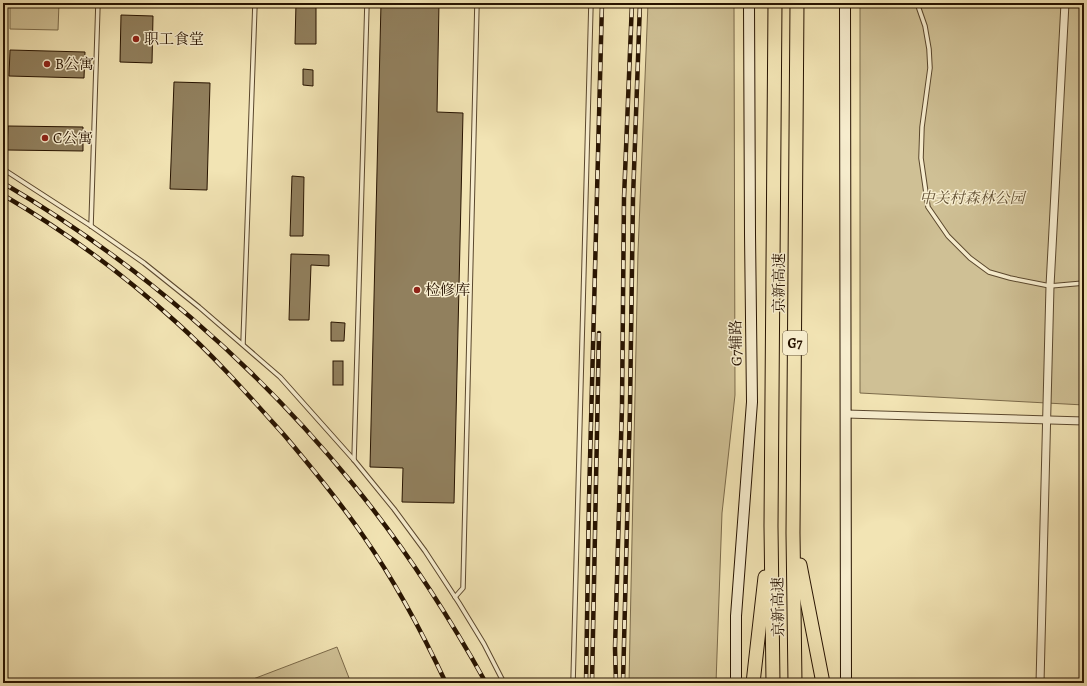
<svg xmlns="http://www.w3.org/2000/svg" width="1087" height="686" viewBox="0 0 1087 686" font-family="Alegreya,'Noto Serif SC',serif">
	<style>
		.green { fill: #cfc095; stroke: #7b6a4a }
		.building { fill: #91805e; stroke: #271300 }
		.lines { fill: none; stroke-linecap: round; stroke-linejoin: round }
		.lane-casing { stroke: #5a472d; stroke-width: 5.5 }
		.street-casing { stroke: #5a472d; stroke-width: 9 }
		.secondary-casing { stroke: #271300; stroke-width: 12 }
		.highway-casing { stroke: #271300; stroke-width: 15 }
		.lane { stroke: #f7edce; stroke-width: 3.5 }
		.street { stroke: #f7edce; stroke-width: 7 }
		.secondary { stroke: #f7edce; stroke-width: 10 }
		.highway { stroke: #f2e4b4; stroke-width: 13 }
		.rail-casing { stroke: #271300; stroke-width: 4.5 }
		.rail { stroke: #f7edce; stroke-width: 3; stroke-dasharray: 9; stroke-linecap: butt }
		.poi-dot { fill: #8f2418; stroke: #f7edce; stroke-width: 1.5 }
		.labels { text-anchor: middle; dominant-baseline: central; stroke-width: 3; stroke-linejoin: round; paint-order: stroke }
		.shield { fill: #f7edce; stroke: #65543e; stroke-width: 1 }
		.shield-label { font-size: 14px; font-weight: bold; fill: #271300 }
		.poi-label { font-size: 15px; fill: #271300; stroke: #f7edce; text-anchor: start }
		.park-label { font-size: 15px; font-style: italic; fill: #625034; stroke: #f7edce }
		.street-label { font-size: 15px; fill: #271300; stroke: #f7edce }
	</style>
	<rect width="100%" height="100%" fill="#f2e4b4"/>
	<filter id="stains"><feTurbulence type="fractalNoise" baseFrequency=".005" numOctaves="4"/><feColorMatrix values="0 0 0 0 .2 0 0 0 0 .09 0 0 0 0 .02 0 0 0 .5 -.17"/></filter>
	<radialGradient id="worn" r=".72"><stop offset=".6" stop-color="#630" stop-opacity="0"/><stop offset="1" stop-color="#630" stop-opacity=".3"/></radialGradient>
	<g class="green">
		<polygon points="10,3 59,3 58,30 10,29"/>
		<polygon points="648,3 734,3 735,395 722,513 716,683 629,683 638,252"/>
		<polygon points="860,3 1084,3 1084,405 860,393"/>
		<polygon points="337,647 351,683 248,683 248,681"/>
	</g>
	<g class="building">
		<polygon points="296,3 316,3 316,44 295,44"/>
		<polygon points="381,3 439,3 437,112 463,113 454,503 402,502 403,468 370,467"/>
		<polygon points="121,15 153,16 152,63 120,62"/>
		<polygon points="10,50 85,52 84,78 9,76"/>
		<polygon points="303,69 313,70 313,86 303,85"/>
		<polygon points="174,82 210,83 207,190 170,189"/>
		<polygon points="8,126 83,127 83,151 7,150"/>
		<polygon points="292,176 304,177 303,236 290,236"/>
		<polygon points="291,254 329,255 329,266 311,265 309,320 289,320"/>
		<polygon points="331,322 345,323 344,341 331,341"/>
		<rect x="333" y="361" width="10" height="24"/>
	</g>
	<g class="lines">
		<defs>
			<g id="lane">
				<polyline points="917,3 925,26 929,49 930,68 922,127 921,158 928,207 948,236 970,258 989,272 1010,278 1050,286 1084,283"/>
				<polyline points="3,169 91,226 144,263 199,307 280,377 354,460 394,509 425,551 459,603 484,644 504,683"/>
				<polyline points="91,226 98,3"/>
				<polyline points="243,344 255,3"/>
				<polyline points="354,460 367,3"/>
				<polyline points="455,597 463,588 477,3"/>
				<polyline points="573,683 591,3"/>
			</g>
			<g id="street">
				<polyline points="846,414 1084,421"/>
				<polyline points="1040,683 1050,286 1065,3"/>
			</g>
			<g id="secondary">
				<polyline points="845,3 846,683"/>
				<polyline points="736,683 736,616 752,402 750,234 749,3"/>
			</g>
			<g id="highway">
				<polyline points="800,565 823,683"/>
				<polyline points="753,683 765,577"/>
				<polyline points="773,683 771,526 775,3"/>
				<polyline points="795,683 793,533 797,3"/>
			</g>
		</defs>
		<use href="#lane" class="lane-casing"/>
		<use href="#street" class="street-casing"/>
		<use href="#secondary" class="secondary-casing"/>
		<use href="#highway" class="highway-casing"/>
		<use href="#lane" class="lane"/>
		<use href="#street" class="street"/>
		<use href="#secondary" class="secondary"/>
		<use href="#highway" class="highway"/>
		<defs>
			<g id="rail">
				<path d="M3,183C136,261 255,364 352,483C403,545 447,613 486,683"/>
				<path d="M3,195C65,231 123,274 176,322C215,357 250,397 285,436C312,468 340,502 364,537C396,583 422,632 446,683"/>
				<polyline points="586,683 589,499 602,3"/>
				<polyline points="592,683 599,333"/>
				<polyline points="616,683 615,648 622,406 624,198 632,3"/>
				<polyline points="623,683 630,407 633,198 640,3"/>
			</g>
		</defs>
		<use href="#rail" class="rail-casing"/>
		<use href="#rail" class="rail"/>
	</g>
	<g class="poi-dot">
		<circle cx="136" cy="39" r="4"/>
		<circle cx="47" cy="64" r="4"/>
		<circle cx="45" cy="138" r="4"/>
		<circle cx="417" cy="290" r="4"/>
	</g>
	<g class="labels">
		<rect class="shield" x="783" y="331" width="24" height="24" rx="3"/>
		<g class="shield-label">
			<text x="795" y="343">G7</text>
		</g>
		<g class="poi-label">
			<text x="144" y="39">职工食堂</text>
			<text x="55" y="64">B公寓</text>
			<text x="53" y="138">C公寓</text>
			<text x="425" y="290">检修库</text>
		</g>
		<g class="park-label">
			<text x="972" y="198">中关村森林公园</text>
		</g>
		<g class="street-label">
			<text transform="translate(779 283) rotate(-90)">京新高速</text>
			<text transform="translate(736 343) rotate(-91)">G7辅路</text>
			<text transform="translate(778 607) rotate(-91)">京新高速</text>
		</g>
	</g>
	<rect width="1087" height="686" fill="none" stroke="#f2e4b4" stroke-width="16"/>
	<rect x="4" y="4" width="1079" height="678" fill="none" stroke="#271300" stroke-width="2"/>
	<rect x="8" y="8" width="1071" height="670" fill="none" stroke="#271300"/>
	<rect width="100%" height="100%" filter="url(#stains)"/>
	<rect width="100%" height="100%" fill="url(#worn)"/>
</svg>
